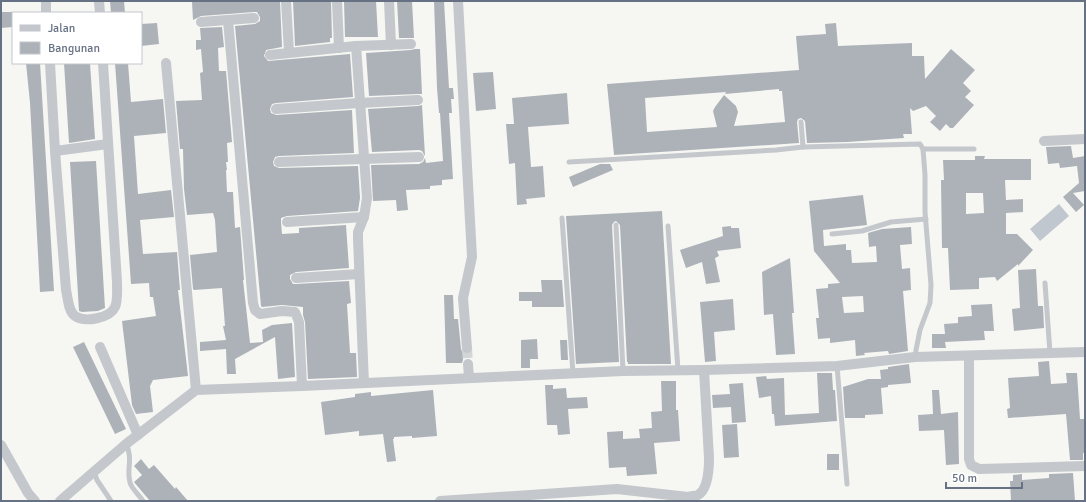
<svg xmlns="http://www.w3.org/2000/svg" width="1086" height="502" viewBox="0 0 1086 502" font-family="Signika,sans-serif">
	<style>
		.water { fill: #c0c7ce }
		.building { fill: #adb2b9; fill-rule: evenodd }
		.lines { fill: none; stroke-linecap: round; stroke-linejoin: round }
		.minor-tunnel { stroke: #d2d6d7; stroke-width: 10; stroke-dasharray: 10 5; stroke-linecap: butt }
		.service { stroke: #c4c7cb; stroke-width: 5 }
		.minor { stroke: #c4c7cb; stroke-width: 10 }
	</style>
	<rect width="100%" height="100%" fill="#f6f7f3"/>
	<polygon class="water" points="1059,204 1069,216 1040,241 1030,229"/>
	<g class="building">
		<polygon points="110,1 124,1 125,13 111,13"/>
		<polygon points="200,1 280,1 282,47 266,50 264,56 268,61 350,54 353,97 276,103 272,104 270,109 271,113 276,115 352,110 354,153 279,156 275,157 273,162 274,166 279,168 358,166 360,198 358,211 287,216 281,218 281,222 282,234 299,233 299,228 346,225 349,268 296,272 290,275 290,279 293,284 296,284 349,281 351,303 347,304 350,353 356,353 357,377 308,379 305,322 303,315 303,307 282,305 262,307 261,306 235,26 255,24 260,21 260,17 257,12 254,12 201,16 193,20 192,2"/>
		<polygon points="293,1 331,1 332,38 330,38 330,42 295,46"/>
		<polygon points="344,1 376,1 378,37 345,37"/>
		<polygon points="397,1 412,1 414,38 399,38"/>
		<polygon points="434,1 444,1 449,88 453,88 454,99 451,99 452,113 449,113 453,179 442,180 442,185 430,186 430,189 406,190 408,210 397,211 396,200 373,201 371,165 419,164 423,162 425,158 426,163 443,161 440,113 439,113 437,88"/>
		<polygon points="1,12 13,12 13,27 1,28"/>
		<polygon points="157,23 159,44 141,46 141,24"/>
		<path d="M836,23L838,46L912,43V56H924L925,79L951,49L975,70L963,83L971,91L965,97L974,105L953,128H950L946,124L940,131L930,122L936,116L926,106L913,111L910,108L912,134H903L904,138L847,142L807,143L805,121L801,118L798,119L797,122L799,143L614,155L607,84L799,70L796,36L826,34L825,24ZM779,89V91H782L785,122L734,126L738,112L736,106L724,95L715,107L713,111L717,127L647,132L645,98L726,92L725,94Z"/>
		<polygon points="222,27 224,47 218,48 219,71 226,71 232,142 227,143 228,162 226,162 227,170 226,170 227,192 233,192 235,228 240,227 244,280 243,280 250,343 263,342 262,330 272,325 292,323 295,377 278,379 275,337 235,359 236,374 227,374 226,349 200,351 200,342 226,340 223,326 225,326 222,288 194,290 193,289 190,255 217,252 215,220 213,213 187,215 184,189 183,149 180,149 176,101 202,100 200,73 203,72 201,49 196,50 196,40 201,40 200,28"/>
		<polygon points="415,49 420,49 422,94 418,94 369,96 366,53 411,50"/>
		<polygon points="26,63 40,63 54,291 40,292 30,103"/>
		<polygon points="64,63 90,63 95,139 69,143"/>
		<polygon points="115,63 128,63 131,102 163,99 166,133 134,136 138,194 171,190 174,217 140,220 143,254 177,252 180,290 178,290 188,376 153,380 150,386 153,412 136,414 132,405 122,321 156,316 153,297 150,297 149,283 131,284"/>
		<polygon points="493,72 496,109 476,111 473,73"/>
		<polygon points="567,93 569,124 528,127 531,167 543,166 545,197 526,199 527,204 517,205 515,163 509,164 506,124 514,124 512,98"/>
		<polygon points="422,105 425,156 422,151 419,150 372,152 368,109 418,106"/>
		<polygon points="1071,146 1073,158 1085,156 1085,191 1073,193 1084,205 1076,212 1063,197 1079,183 1077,166 1060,168 1059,163 1048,164 1046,147"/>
		<path d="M975,156H985L984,159H1031V180H1005L1006,200L1023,199V212L1006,213V234H1017L1033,250L1018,266V264L997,281L995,277L979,278V289L950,290L948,248H942L941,180H944L943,160H975ZM966,193H983L984,213L966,214Z"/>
		<polygon points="96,161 105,308 98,311 82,312 79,311 70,162"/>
		<polygon points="600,164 610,164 613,170 573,187 569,177"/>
		<path d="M863,195L867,225L823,230L824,246L846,244V250H851L852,263L877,262L876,246L869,247L868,233L882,229L911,227L912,244L900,245L902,269L910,268L911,290L903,291L908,351L889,354L888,351L864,353L865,355L856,356L855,340L830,343V338L818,339L816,318H819L816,289L828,288V284L840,283L814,251L809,201ZM863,296L864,312L844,313L842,297Z"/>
		<polygon points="662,211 671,364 628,364 628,362 627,362 620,225 616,221 614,222 612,225 619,362 576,364 566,216"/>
		<polygon points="731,226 731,228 739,228 741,248 717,251 719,256 715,258 720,282 706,284 702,262 686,268 680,250 723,236 722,227"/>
		<polygon points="790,258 794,313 792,313 795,354 776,355 773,314 764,315 762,272"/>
		<polygon points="1036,269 1038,306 1043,306 1044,328 1014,331 1012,309 1020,308 1018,270"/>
		<polygon points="541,280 562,280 564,307 532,307 532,301 519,301 519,292 542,292"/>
		<polygon points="444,295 453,295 454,319 458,319 461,349 463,353 463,360 462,363 446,363"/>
		<polygon points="733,299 735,330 714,332 716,361 705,362 700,302"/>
		<polygon points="992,304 994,331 984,331 985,340 945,342 946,348 932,348 932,334 945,334 944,324 958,323 958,317 972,316 971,305"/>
		<polygon points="537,339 538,359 530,359 530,368 521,368 521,340"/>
		<polygon points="560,340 567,340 568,360 561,360"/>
		<polygon points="84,342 126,429 115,434 73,347"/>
		<polygon points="1049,361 1051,384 1067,383 1066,373 1077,373 1080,419 1085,419 1085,453 1083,453 1083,460 1070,460 1066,414 1008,418 1007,409 1010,408 1008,378 1039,376 1038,362"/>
		<polygon points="909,364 911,383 888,385 888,387 881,388 883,414 865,415 865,418 845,418 843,387 868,379 881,379 880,370 888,369 888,367"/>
		<polygon points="817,373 832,373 833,390 835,390 837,421 775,426 774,414 772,414 771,396 759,398 756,377 766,376 767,379 784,378 785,415 819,413"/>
		<polygon points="661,381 676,381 676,410 678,410 680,441 654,443 657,474 627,476 626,467 609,468 607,432 623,431 623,439 640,438 639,429 652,428 651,412 662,411"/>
		<polygon points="743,383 746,422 732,423 731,407 713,408 712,395 730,394 729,384"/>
		<polygon points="545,385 553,385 553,389 566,388 567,398 587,397 588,408 568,409 570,434 558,435 557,425 547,425"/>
		<polygon points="433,390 437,436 412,438 412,436 394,437 394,439 393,439 396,461 387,462 383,434 359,436 359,431 325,435 321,402 355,397 355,394 371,392 371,396"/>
		<polygon points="932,390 939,390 941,414 958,412 959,464 946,465 944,430 919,431 918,415 933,414"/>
		<polygon points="737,424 739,457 724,458 722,425"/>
		<rect x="827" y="454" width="12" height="16"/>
		<polygon points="141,459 149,469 154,465 175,489 176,487 188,501 150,501 134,482 142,475 134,466"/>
		<polygon points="1073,473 1075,501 1011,501 1010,481 1013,481 1013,475 1022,474 1022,480 1049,478 1049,474"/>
	</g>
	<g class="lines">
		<polyline class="minor-tunnel" points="467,348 468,364"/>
		<g class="service">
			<polyline points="801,122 803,147"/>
			<polyline points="923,149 974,149"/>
			<polyline points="569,162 776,150 803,147 920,144 923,149 925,175 925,212 931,285 930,303 920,330 916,350 915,357"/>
			<polyline points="562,218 573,373"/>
			<polyline points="616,225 623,371"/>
			<polyline points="668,226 678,370"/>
			<polyline points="832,234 862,231 891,222 926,219"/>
			<polyline points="1045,283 1050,353"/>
			<polyline points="837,366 847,484"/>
			<path d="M126,444C134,459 125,473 131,485C134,491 140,496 143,501"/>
			<polyline points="94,472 97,480 111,501"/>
		</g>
		<g class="minor">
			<polyline points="46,1 46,13"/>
			<polyline points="99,1 100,13"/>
			<polyline points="286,1 289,52"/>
			<polyline points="337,1 339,48"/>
			<polyline points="389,1 391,45"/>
			<polyline points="458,1 472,257 463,298 467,348"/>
			<polyline points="228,20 253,303 255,310 260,314 282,311 295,312 299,322 302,386"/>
			<polyline points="201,22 254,18"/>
			<polyline points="270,55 356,46"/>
			<path d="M50,63L55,151L66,290C68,298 68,311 75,316C85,323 110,318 115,307C118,301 117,289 117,282L103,63"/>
			<polyline points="166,63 196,390"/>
			<polyline points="276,109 359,103 418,100"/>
			<polyline points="1044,141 1085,139"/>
			<polyline points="55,151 108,144"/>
			<polyline points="279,162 419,157"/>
			<polyline points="287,222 364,217"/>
			<polyline points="296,278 359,274"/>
			<polyline points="100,347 138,435"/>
			<polyline points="969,357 969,459 971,465 979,469 1085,466"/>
			<polyline points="468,364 469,378"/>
			<polyline points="364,383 358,239 358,232 364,217 367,198 356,46 411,44"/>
			<polyline points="1,445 28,493 35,501"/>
			<polyline points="60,501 126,444 196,390 302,386 623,371 704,370 837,366 915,357 1085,352"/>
			<path d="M440,501L617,489L688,497C691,496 696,496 698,495C708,489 709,468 709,458L704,370"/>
		</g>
	</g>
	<rect width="1086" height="502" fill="none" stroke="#667184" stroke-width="4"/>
	<rect x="12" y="12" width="130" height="52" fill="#ffffff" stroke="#c2c6ce"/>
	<rect x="20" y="25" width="20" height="6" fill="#c4c7cb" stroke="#c2c6ce"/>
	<text x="48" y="32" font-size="12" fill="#667184">Jalan</text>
	<rect x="20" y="42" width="20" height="12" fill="#adb2b9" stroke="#c2c6ce"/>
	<text x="48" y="52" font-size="12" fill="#667184">Bangunan</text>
	<path d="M946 482v6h76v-6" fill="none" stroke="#667184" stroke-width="2"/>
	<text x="952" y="482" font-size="12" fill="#667184" stroke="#ffffff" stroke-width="3" paint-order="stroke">50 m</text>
</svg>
